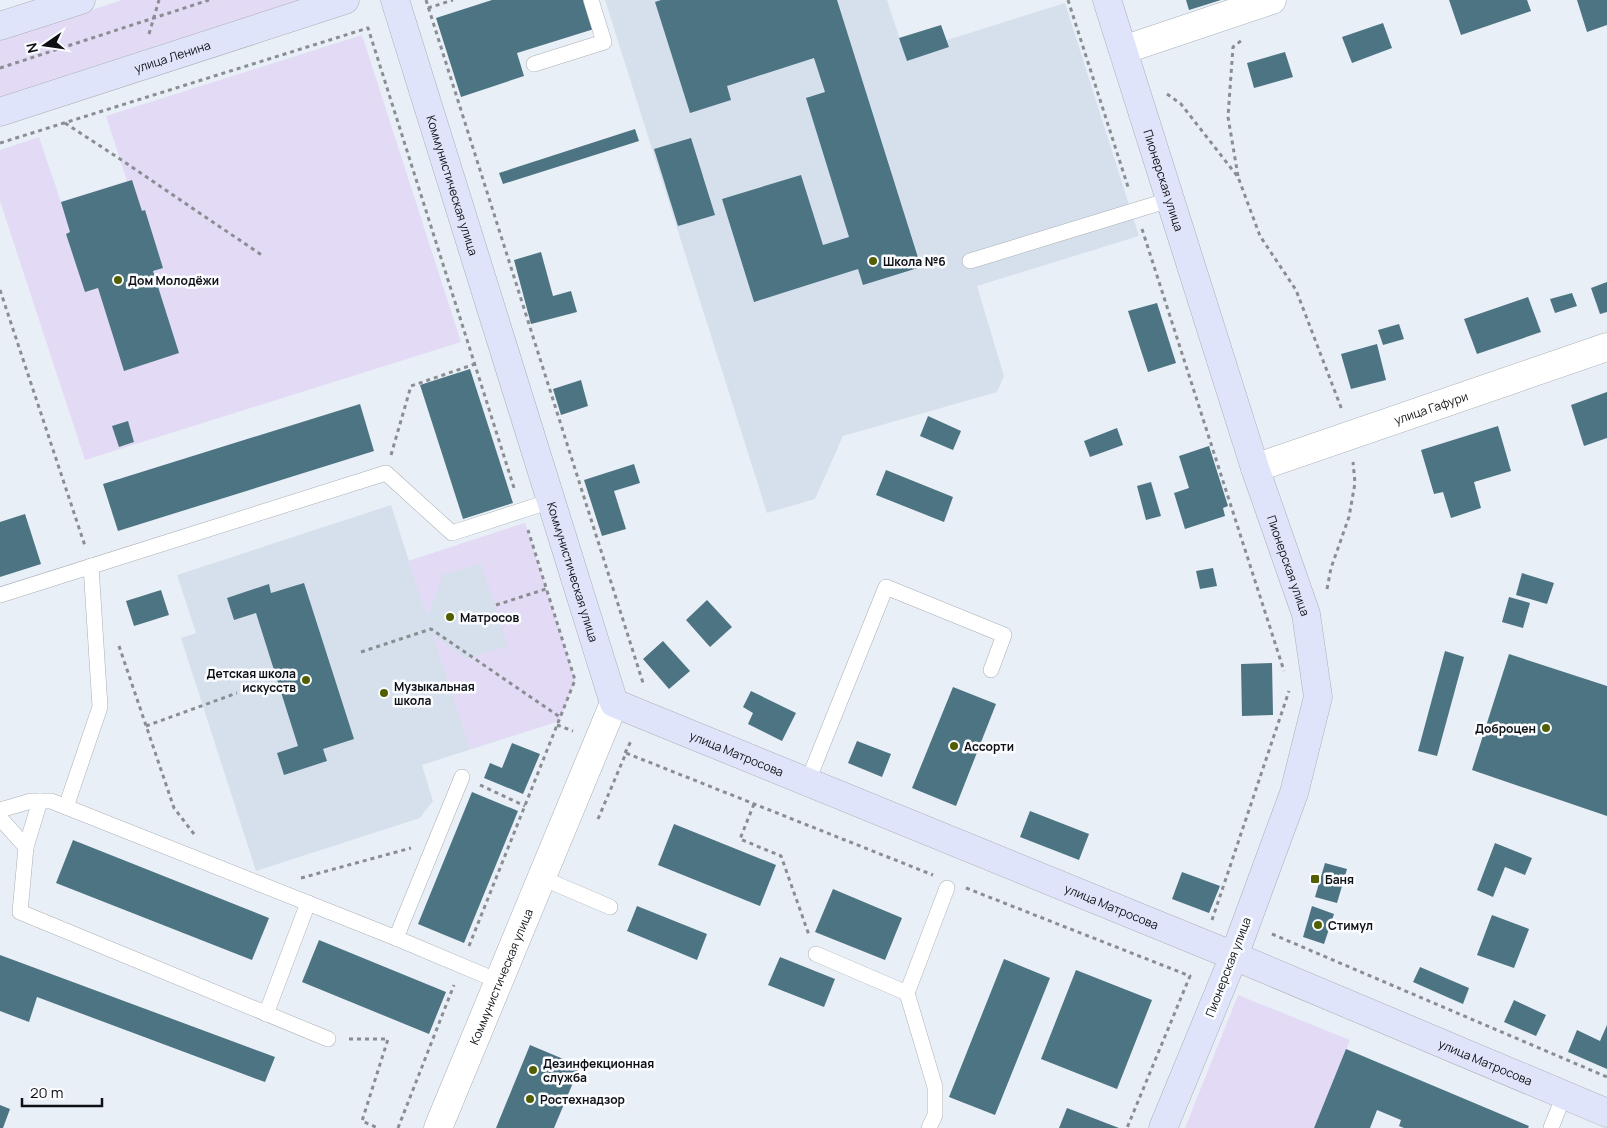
<svg xmlns="http://www.w3.org/2000/svg" width="1607" height="1128" viewBox="0 0 1607 1128" font-family="Manrope,sans-serif">
	<style>
		.built { fill: #d6e0ed }
		.green { fill: #e3daf5 }
		.building { fill: #4c7482 }
		.lines { fill: none; stroke-linecap: round; stroke-linejoin: round }
		.lane-casing { stroke: #a9afb5; stroke-width: 16 }
		.street-casing { stroke: #a9afb5; stroke-width: 29 }
		.secondary-casing { stroke: #a9afb5; stroke-width: 29 }
		.path { stroke: #8a8e93; stroke-width: 3; stroke-dasharray: 4 4; stroke-linecap: butt }
		.lane { stroke: #fff; stroke-width: 15 }
		.street { stroke: #fff; stroke-width: 28 }
		.secondary { stroke: #e0e4fa; stroke-width: 28 }
		.poi-dot { fill: #525f00; stroke: #fafcff; stroke-width: 2 }
		.labels { text-anchor: middle; dominant-baseline: central; stroke-width: 5; stroke-linejoin: round; paint-order: stroke }
		.street-label { font-size: 12px; fill: #0e1013; stroke: #fafcff }
		.poi-label { font-size: 12px; font-weight: bold; fill: #0e1013; stroke: #fafcff; text-anchor: start }
	</style>
	<rect width="100%" height="100%" fill="#e9eff6"/>
	<g class="built">
		<polygon points="605,0 887,0 907,61 949,47 947,40 1065,3 1139,236 977,286 1004,376 997,392 843,436 815,499 767,513"/>
		<polygon points="391,505 409,561 525,523 575,680 559,721 422,765 433,801 420,818 256,871 181,638 196,633 177,575"/>
	</g>
	<g class="green">
		<polygon points="122,0 300,0 0,98 0,40"/>
		<polygon points="362,35 461,342 85,460 0,201 0,150 39,137 61,202 127,181 106,116"/>
		<polygon points="525,523 575,680 559,721 470,749 433,635 467,659 508,646 481,563 443,575 427,616 408,561"/>
		<polygon points="1238,995 1350,1040 1314,1128 1185,1128"/>
	</g>
	<g class="building">
		<polygon points="492,0 585,0 594,29 517,53 524,76 461,97 436,18"/>
		<polygon points="661,0 837,0 921,267 863,285 858,269 754,302 722,199 801,175 823,245 849,237 806,98 825,92 814,58 727,86 731,100 690,113 655,2"/>
		<polygon points="1186,0 1221,0 1189,10"/>
		<polygon points="1449,0 1527,0 1531,11 1461,35"/>
		<polygon points="1577,0 1607,0 1607,25 1587,32"/>
		<polygon points="1383,23 1392,48 1352,63 1342,37"/>
		<polygon points="941,25 949,47 907,61 899,38"/>
		<polygon points="1285,52 1293,77 1254,88 1247,63"/>
		<polygon points="635,129 639,141 503,184 499,173"/>
		<polygon points="691,138 715,215 678,226 654,149"/>
		<polygon points="132,180 142,211 145,210 163,268 153,271 179,353 124,371 98,288 85,292 66,234 70,232 61,202"/>
		<polygon points="541,252 553,296 571,291 577,312 531,324 514,260"/>
		<polygon points="1607,282 1607,312 1600,314 1591,288"/>
		<polygon points="1572,293 1577,306 1555,313 1550,299"/>
		<polygon points="1528,297 1541,332 1477,354 1464,319"/>
		<polygon points="1157,303 1176,363 1148,372 1128,311"/>
		<polygon points="1399,324 1404,339 1383,345 1378,330"/>
		<polygon points="1377,344 1386,380 1351,389 1341,354"/>
		<polygon points="470,369 513,503 463,519 420,385"/>
		<polygon points="581,380 588,406 561,415 553,389"/>
		<polygon points="1607,392 1607,438 1584,446 1571,405"/>
		<polygon points="360,404 374,451 118,531 103,484"/>
		<polygon points="928,416 961,431 953,450 920,436"/>
		<polygon points="128,421 134,442 119,447 112,426"/>
		<polygon points="1498,426 1511,471 1474,482 1481,508 1451,518 1443,492 1434,494 1421,450"/>
		<polygon points="1117,428 1123,445 1090,457 1084,441"/>
		<polygon points="1209,446 1228,506 1223,508 1225,516 1185,529 1174,493 1189,488 1179,456"/>
		<polygon points="634,464 640,483 614,491 626,529 602,536 584,480"/>
		<polygon points="886,470 953,497 944,522 876,495"/>
		<polygon points="1151,482 1161,516 1146,520 1137,486"/>
		<polygon points="25,514 41,564 0,577 0,522"/>
		<polygon points="1213,568 1217,586 1200,589 1196,571"/>
		<polygon points="1522,573 1554,583 1547,604 1516,595"/>
		<polygon points="304,583 354,739 323,749 327,761 284,775 277,753 298,746 256,613 234,620 227,598 269,584 271,593"/>
		<polygon points="161,590 169,615 134,626 126,601"/>
		<polygon points="1509,597 1530,603 1523,628 1502,622"/>
		<polygon points="707,600 732,627 710,647 686,620"/>
		<polygon points="663,641 690,671 669,689 643,659"/>
		<polygon points="1445,651 1464,657 1437,756 1418,751"/>
		<polygon points="1509,654 1607,686 1607,816 1472,770"/>
		<polygon points="1272,663 1273,715 1242,716 1241,664"/>
		<polygon points="953,687 996,704 956,806 912,788"/>
		<polygon points="751,691 796,713 782,741 748,724 753,713 743,707"/>
		<polygon points="857,741 891,754 882,777 848,763"/>
		<polygon points="512,743 540,754 523,794 484,778 490,763 502,768"/>
		<polygon points="472,792 518,811 464,943 418,924"/>
		<polygon points="1030,811 1089,834 1079,860 1020,837"/>
		<polygon points="674,824 776,865 760,906 658,865"/>
		<polygon points="73,840 269,918 252,960 56,883"/>
		<polygon points="1495,843 1532,858 1525,875 1505,867 1493,897 1477,890"/>
		<polygon points="1325,863 1347,869 1337,903 1315,897"/>
		<polygon points="1182,872 1220,886 1209,913 1172,899"/>
		<polygon points="833,889 902,918 885,960 815,932"/>
		<polygon points="637,906 707,934 697,960 627,931"/>
		<polygon points="1312,906 1334,914 1324,944 1303,937"/>
		<polygon points="1492,915 1529,929 1514,968 1477,955"/>
		<polygon points="319,940 446,992 429,1034 302,982"/>
		<polygon points="0,955 275,1057 265,1082 37,997 29,1022 0,1011"/>
		<polygon points="780,957 835,979 824,1007 768,985"/>
		<polygon points="1004,959 1050,978 995,1115 949,1097"/>
		<polygon points="1420,967 1469,988 1463,1004 1413,982"/>
		<polygon points="1076,970 1152,1000 1117,1089 1041,1059"/>
		<polygon points="1514,1000 1546,1015 1536,1036 1504,1022"/>
		<polygon points="1607,1025 1607,1069 1568,1052 1577,1030 1600,1041"/>
		<polygon points="530,1045 580,1066 554,1128 496,1128"/>
		<polygon points="1346,1049 1529,1126 1528,1128 1404,1128 1399,1126 1401,1120 1377,1110 1370,1128 1314,1128"/>
		<polygon points="0,1105 10,1109 3,1128 0,1128"/>
		<polygon points="1067,1108 1119,1128 1059,1128"/>
	</g>
	<g class="lines">
		<defs>
			<g id="lane">
				<polyline points="534,64 604,42 591,0"/>
				<polyline points="970,261 1169,200"/>
				<polyline points="0,595 386,473 452,533 551,501"/>
				<polyline points="807,783 886,587 1004,635 991,670"/>
				<polyline points="66,807 100,707 91,566"/>
				<polyline points="0,810 31,801 51,801 396,938 498,981"/>
				<polyline points="0,818 26,847 20,912 328,1039"/>
				<polyline points="26,847 40,801"/>
				<polyline points="542,878 610,907"/>
				<polyline points="396,938 462,777"/>
				<polyline points="816,954 907,993 935,1087 935,1115 929,1128"/>
				<polyline points="907,993 947,888"/>
				<polyline points="266,1014 308,903"/>
				<polyline points="1551,1128 1564,1095"/>
			</g>
			<g id="street">
				<polyline points="1123,50 1272,0"/>
				<path id="s1" d="M1255,468L1607,347"/>
				<path id="s2" d="M438,1128L614,703"/>
			</g>
			<g id="secondary">
				<path id="s3" d="M395,0L614,703L1234,956L1607,1113"/>
				<path id="s4" d="M1107,0L1255,468L1306,614L1318,697L1294,793L1234,956L1163,1128"/>
				<polyline points="0,26 81,0"/>
				<path id="s5" d="M0,112L345,0"/>
			</g>
		</defs>
		<use href="#lane" class="lane-casing"/>
		<use href="#street" class="street-casing"/>
		<use href="#secondary" class="secondary-casing"/>
		<g class="path">
			<polyline points="426,0 644,686"/>
			<polyline points="1068,0 1129,190"/>
			<polyline points="428,8 453,0"/>
			<polyline points="149,34 159,0"/>
			<polyline points="0,68 209,0"/>
			<polyline points="1167,94 1181,104 1238,177 1260,236 1296,290 1342,410"/>
			<polyline points="65,123 120,159 263,256"/>
			<polyline points="0,143 368,28 515,491"/>
			<polyline points="1238,176 1228,117 1233,47 1242,40"/>
			<polyline points="1142,229 1284,671"/>
			<polyline points="0,290 85,546"/>
			<polyline points="391,455 411,386 475,364"/>
			<polyline points="1327,589 1331,568 1349,517 1355,483 1353,462"/>
			<polyline points="496,605 546,589"/>
			<polyline points="119,646 174,808 194,834"/>
			<polyline points="361,652 431,629 560,717"/>
			<polyline points="557,725 573,731"/>
			<polyline points="146,726 237,693"/>
			<polyline points="625,753 632,739"/>
			<polyline points="480,785 525,806"/>
			<polyline points="754,804 740,839 781,856 809,935"/>
			<polyline points="598,819 626,753 933,875"/>
			<polyline points="301,878 411,848"/>
			<polyline points="966,888 1190,976 1127,1128"/>
			<polyline points="1212,920 1289,691"/>
			<polyline points="1272,934 1607,1077"/>
			<polyline points="469,946 575,680 528,530"/>
			<polyline points="349,1039 388,1039 362,1121 378,1128"/>
			<polyline points="398,1128 454,985"/>
		</g>
		<use href="#lane" class="lane"/>
		<use href="#street" class="street"/>
		<use href="#secondary" class="secondary"/>
	</g>
	<g class="poi-dot">
		<circle cx="873" cy="261" r="5"/>
		<circle cx="118" cy="280" r="5"/>
		<circle cx="450" cy="617" r="5"/>
		<circle cx="306" cy="680" r="5"/>
		<circle cx="384" cy="693" r="5"/>
		<circle cx="1546" cy="728" r="5"/>
		<circle cx="954" cy="746" r="5"/>
		<rect x="1310" y="874" width="10" height="10" rx="2.5"/>
		<circle cx="1318" cy="925" r="5"/>
		<circle cx="533" cy="1070" r="5"/>
		<circle cx="530" cy="1099" r="5"/>
	</g>
	<g class="labels">
		<g class="street-label">
			<text stroke="none"><textPath href="#s5" startOffset="181">улица Ленина</textPath></text>
			<text stroke="none"><textPath href="#s4" startOffset="189">Пионерская улица</textPath></text>
			<text stroke="none"><textPath href="#s3" startOffset="194">Коммунистическая улица</textPath></text>
			<text stroke="none"><textPath href="#s1" startOffset="186">улица Гафури</textPath></text>
			<text stroke="none"><textPath href="#s4" startOffset="594">Пионерская улица</textPath></text>
			<text stroke="none"><textPath href="#s3" startOffset="599">Коммунистическая улица</textPath></text>
			<text stroke="none"><textPath href="#s3" startOffset="869">улица Матросова</textPath></text>
			<text stroke="none"><textPath href="#s3" startOffset="1274">улица Матросова</textPath></text>
			<text transform="translate(1228 967) rotate(-69)">Пионерская улица</text>
			<text stroke="none"><textPath href="#s2" startOffset="164">Коммунистическая улица</textPath></text>
			<text stroke="none"><textPath href="#s3" startOffset="1679">улица Матросова</textPath></text>
		</g>
		<g class="poi-label">
			<text x="883" y="261">Школа №6</text>
			<text x="128" y="280">Дом Молодёжи</text>
			<text x="460" y="617">Матросов</text>
			<text x="296" y="673" text-anchor="end">Детская школа<tspan x="296" dy="14">искусств</tspan></text>
			<text x="394" y="686">Музыкальная<tspan x="394" dy="14">школа</tspan></text>
			<text x="1536" y="728" text-anchor="end">Доброцен</text>
			<text x="964" y="746">Ассорти</text>
			<text x="1325" y="879">Баня</text>
			<text x="1328" y="925">Стимул</text>
			<text x="543" y="1063">Дезинфекционная<tspan x="543" dy="14">служба</tspan></text>
			<text x="540" y="1099">Ростехнадзор</text>
		</g>
	</g>
	<g transform="translate(45 45) rotate(257)" stroke="#fafcff" stroke-width="4" paint-order="stroke">
	<path d="M0-4L9 19L0 12L-9 19Z" fill="#0e1013"/>
	<text y="-8" font-size="14" font-weight="bold" text-anchor="middle" fill="#0e1013">N</text>
	</g>
	<path d="M22 1098v8h80v-8" fill="none" stroke="#0e1013" stroke-width="2.5"/>
	<text x="30" y="1098" font-size="15" fill="#0e1013" stroke="#fafcff" stroke-width="4" paint-order="stroke">20 m</text>
</svg>
